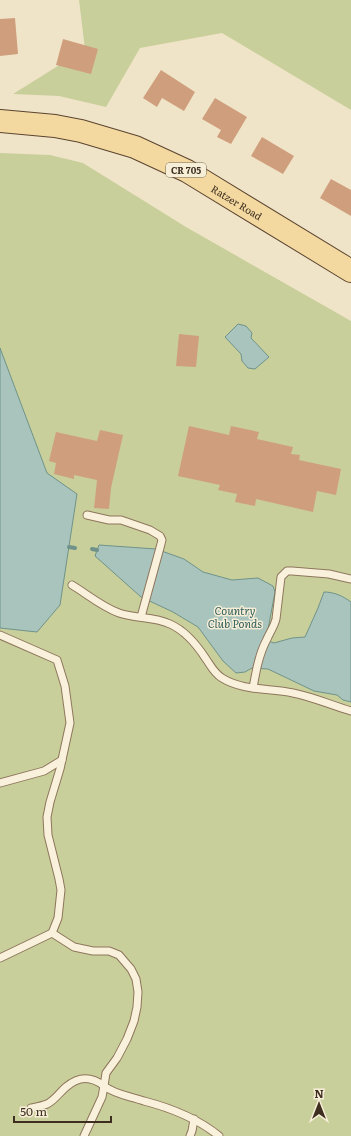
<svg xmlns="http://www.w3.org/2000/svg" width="351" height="1136" viewBox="0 0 351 1136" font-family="Literata,serif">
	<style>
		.green { fill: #c9cf9b }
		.water { fill: #a9c4bc; stroke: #6f938a }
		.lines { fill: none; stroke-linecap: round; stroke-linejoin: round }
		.stream { stroke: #6f938a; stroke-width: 4 }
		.building { fill: #cf9f7d }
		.lane-casing { stroke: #8d765c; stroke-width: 9 }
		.primary-casing { stroke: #5b4430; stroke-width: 24 }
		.lane { stroke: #faf1dc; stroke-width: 7 }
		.primary { stroke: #f3d9a0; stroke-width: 22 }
		.labels { text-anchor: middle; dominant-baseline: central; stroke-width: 3; stroke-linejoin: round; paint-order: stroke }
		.shield { fill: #f7eed8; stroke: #756857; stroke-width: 1 }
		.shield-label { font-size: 9px; font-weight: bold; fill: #3d2e20 }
		.street-label { font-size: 10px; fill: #3d2e20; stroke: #f7eed8 }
		.water-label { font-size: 11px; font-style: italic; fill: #2f5d5a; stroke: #f7eed8 }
	</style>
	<rect width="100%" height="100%" fill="#f0e4c8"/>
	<g class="green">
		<polygon points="79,0 351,0 351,110 222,33 140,48 106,107 59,96 13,94 85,49"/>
		<polygon points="0,153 50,155 83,163 186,227 351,321 351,1136 0,1136"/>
	</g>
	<g class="water">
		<polygon points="238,324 246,326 252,333 251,338 269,357 255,369 248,368 242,361 241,354 225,337"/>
		<polygon points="0,348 47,473 77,494 60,605 37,632 0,628"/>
		<path d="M99,545L156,549L184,559L203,572L232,580L258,578L273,586L275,592L266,640L274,643L292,638L305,637L318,608L324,592C334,592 343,596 351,602V702L343,700L337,695L314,691L268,669L252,668L245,672L236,673L223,661L198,627L173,612L141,597L95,556Z"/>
	</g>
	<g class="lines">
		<g class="stream">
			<polyline points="69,547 75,548"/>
			<polyline points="92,549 97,550"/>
		</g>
	</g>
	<g class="building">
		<polygon points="15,18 18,54 0,56 0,19"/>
		<polygon points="63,39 98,49 91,74 56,65"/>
		<polygon points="161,70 195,92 184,111 162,98 157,107 143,98"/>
		<polygon points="215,98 247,117 231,144 217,137 221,130 202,119"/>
		<polygon points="262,137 294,156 283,174 251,156"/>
		<polygon points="331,179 351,190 351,216 320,198"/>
		<polygon points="179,334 199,336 196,367 176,366"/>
		<polygon points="189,426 229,435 231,426 259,432 257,439 293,447 291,454 300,455 299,460 341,469 336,495 317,491 313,512 256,499 255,506 235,502 237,494 218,490 220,485 178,476"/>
		<polygon points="100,430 123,435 111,488 109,509 94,508 97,480 74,475 74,479 54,474 56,463 49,461 56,432 97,441"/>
	</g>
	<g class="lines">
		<defs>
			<g id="lane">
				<polyline points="87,515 109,520 121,520 150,530 160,536 162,540 161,544 141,617"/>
				<path d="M72,585C87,594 102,607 119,613C136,619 153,616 170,624C186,631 197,645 206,659C211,666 214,673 222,678C243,691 269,688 293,693C313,697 331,705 351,711"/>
				<polyline points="0,635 57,660 65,686 70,723 60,769 50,802 47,817 48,835 59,879 61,890 58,918 52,933 0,958"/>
				<path d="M253,688C256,671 259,654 267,639C270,632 274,627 276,619L281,577L287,571H292L329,574L351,579"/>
				<polyline points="0,783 44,771 62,760"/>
				<path d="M52,933L74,947L93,951H109L119,955L131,969L136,979L138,992L137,1007L134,1021L127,1039L117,1058L106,1073L104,1086C116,1095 130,1096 144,1101C171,1108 197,1118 219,1136"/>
				<path d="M31,1108C36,1107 42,1106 47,1104C55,1100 59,1093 66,1087C79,1076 91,1076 104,1086L102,1097L84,1136"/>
				<polyline points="190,1136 192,1131 194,1119"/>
			</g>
			<g id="primary">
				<path id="s1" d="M0,121L55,126L81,131L135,147L187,171L351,271"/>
			</g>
		</defs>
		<use href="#lane" class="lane-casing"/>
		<use href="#primary" class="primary-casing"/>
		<use href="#lane" class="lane"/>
		<use href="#primary" class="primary"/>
	</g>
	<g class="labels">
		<rect class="shield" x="166" y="163" width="40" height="14" rx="3"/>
		<g class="shield-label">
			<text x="186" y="170">CR 705</text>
		</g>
		<g class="street-label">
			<text stroke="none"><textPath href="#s1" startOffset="254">Ratzer Road</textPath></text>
		</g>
		<g class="water-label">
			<text x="235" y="610">Country<tspan x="235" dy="13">Club Ponds</tspan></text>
		</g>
	</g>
	<g transform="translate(319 1104)" stroke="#f7eed8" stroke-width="3" paint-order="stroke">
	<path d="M0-3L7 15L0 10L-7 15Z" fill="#3d2e20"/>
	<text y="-6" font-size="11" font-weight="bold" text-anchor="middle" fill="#3d2e20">N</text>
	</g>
	<path d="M14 1116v6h97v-6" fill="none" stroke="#3d2e20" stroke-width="2"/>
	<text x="20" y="1116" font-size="12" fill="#3d2e20" stroke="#f7eed8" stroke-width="3" paint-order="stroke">50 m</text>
</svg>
